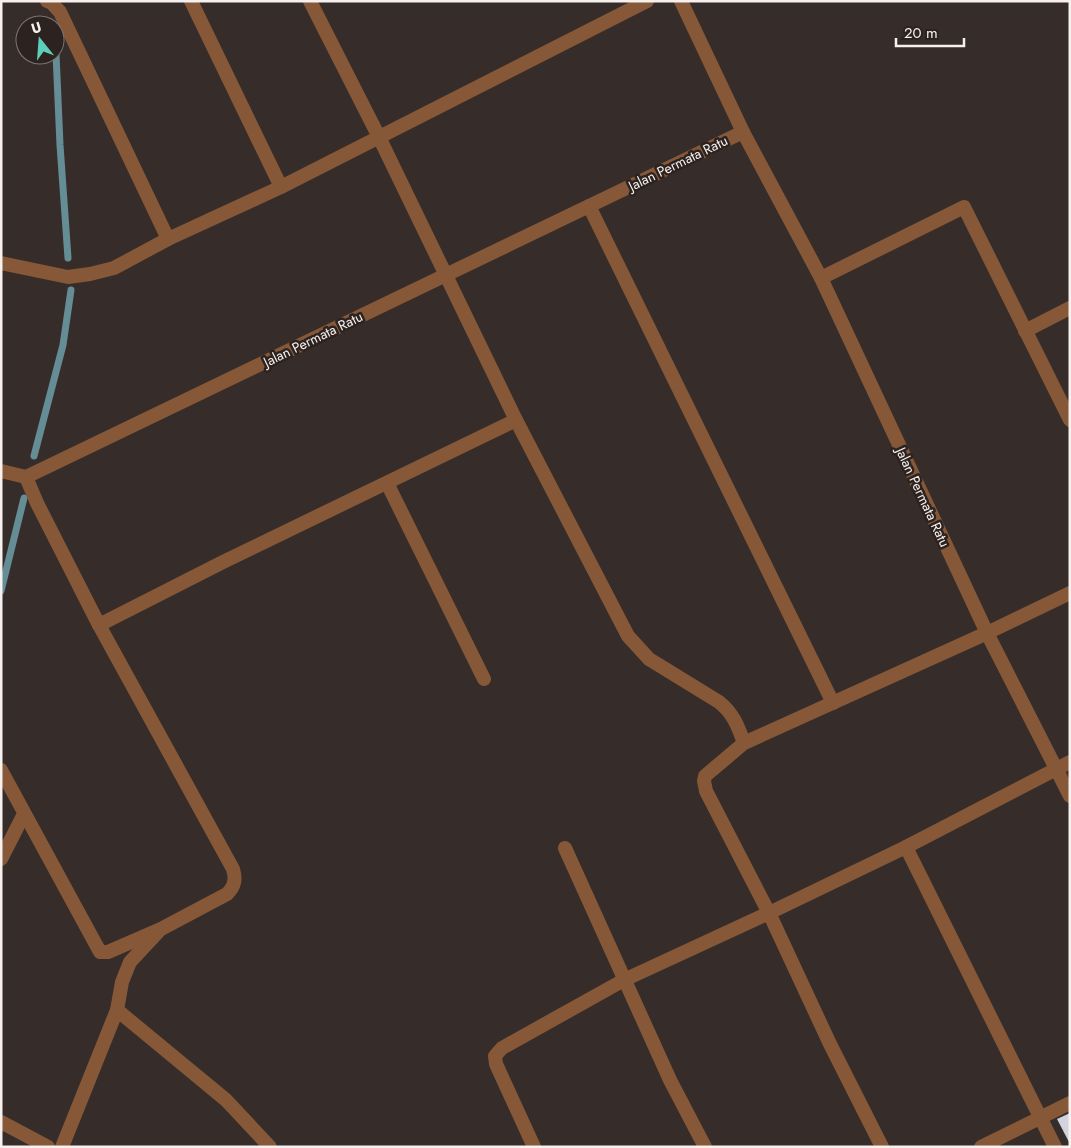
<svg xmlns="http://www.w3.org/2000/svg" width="1071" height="1148" viewBox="0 0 1071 1148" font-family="Jost,sans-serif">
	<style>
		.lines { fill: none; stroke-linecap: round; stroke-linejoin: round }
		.stream { stroke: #648d96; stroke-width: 7 }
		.building { fill: #d2d3de }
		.minor { stroke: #865838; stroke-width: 14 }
		.labels { text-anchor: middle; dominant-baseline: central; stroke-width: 5; stroke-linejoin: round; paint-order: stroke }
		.street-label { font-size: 14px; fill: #f6f0ee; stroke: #2c2320 }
	</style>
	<rect width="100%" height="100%" fill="#362d2a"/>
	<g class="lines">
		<g class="stream">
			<polyline points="55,31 60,145 68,258"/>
			<polyline points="34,456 63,345 71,290"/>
			<polyline points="1,591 24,498"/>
		</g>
	</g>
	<polygon class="building" points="1070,1113 1070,1144 1057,1119"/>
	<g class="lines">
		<g class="minor">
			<polyline points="47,1 52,3 60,12 168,239"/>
			<polyline points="191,1 281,187"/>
			<path d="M310,1L379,137L516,420L628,636L649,659L719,702C733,713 738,726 744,743"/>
			<polyline points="681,1 743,132"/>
			<polyline points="589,206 833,703"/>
			<polyline points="1,263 68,277 90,274 114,268 168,239 281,187 647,1"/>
			<polyline points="821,278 964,207 1070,420"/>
			<polyline points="1025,331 1070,308"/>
			<polyline points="1,471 26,477"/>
			<polyline points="26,477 743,132 821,278 987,633 1070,796"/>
			<polyline points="387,483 484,679"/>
			<polyline points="99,625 223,562 516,420"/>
			<path d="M1,770L100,952H108L161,929L227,894C235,886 236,879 233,869L99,625L37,503L26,477"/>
			<polyline points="906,847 1055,1147"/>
			<polyline points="565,848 670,1080 705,1147"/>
			<polyline points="1,859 24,814"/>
			<polyline points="158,932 130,962 122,982 117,1010 226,1100 270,1147"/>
			<polyline points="1,1122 48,1147"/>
			<polyline points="62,1147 117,1010"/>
			<polyline points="534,1147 496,1064 495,1056 502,1048 624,980 769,913 906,847 1070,762"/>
			<polyline points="882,1147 830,1044 769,913 706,791 704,781 705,776 744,743 987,633 1070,593"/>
			<polyline points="981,1147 1070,1103"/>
		</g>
	</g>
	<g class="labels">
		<g class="street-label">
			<text transform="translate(678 163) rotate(-26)">Jalan Permata Ratu</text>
			<text transform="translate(313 339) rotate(-26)">Jalan Permata Ratu</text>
			<text transform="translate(923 497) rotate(65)">Jalan Permata Ratu</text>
		</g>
	</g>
	<rect width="1071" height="1148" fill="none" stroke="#f6f0ee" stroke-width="5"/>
	<g transform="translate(40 40) rotate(343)"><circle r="24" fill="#2c2320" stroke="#7d7572"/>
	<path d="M0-4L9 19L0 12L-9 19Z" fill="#5dceb8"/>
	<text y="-8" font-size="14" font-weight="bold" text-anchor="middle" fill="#f6f0ee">U</text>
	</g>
	<path d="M896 38v8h68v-8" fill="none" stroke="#f6f0ee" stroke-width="2.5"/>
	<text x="904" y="38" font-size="15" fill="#f6f0ee" stroke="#2c2320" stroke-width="4" paint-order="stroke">20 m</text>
</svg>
